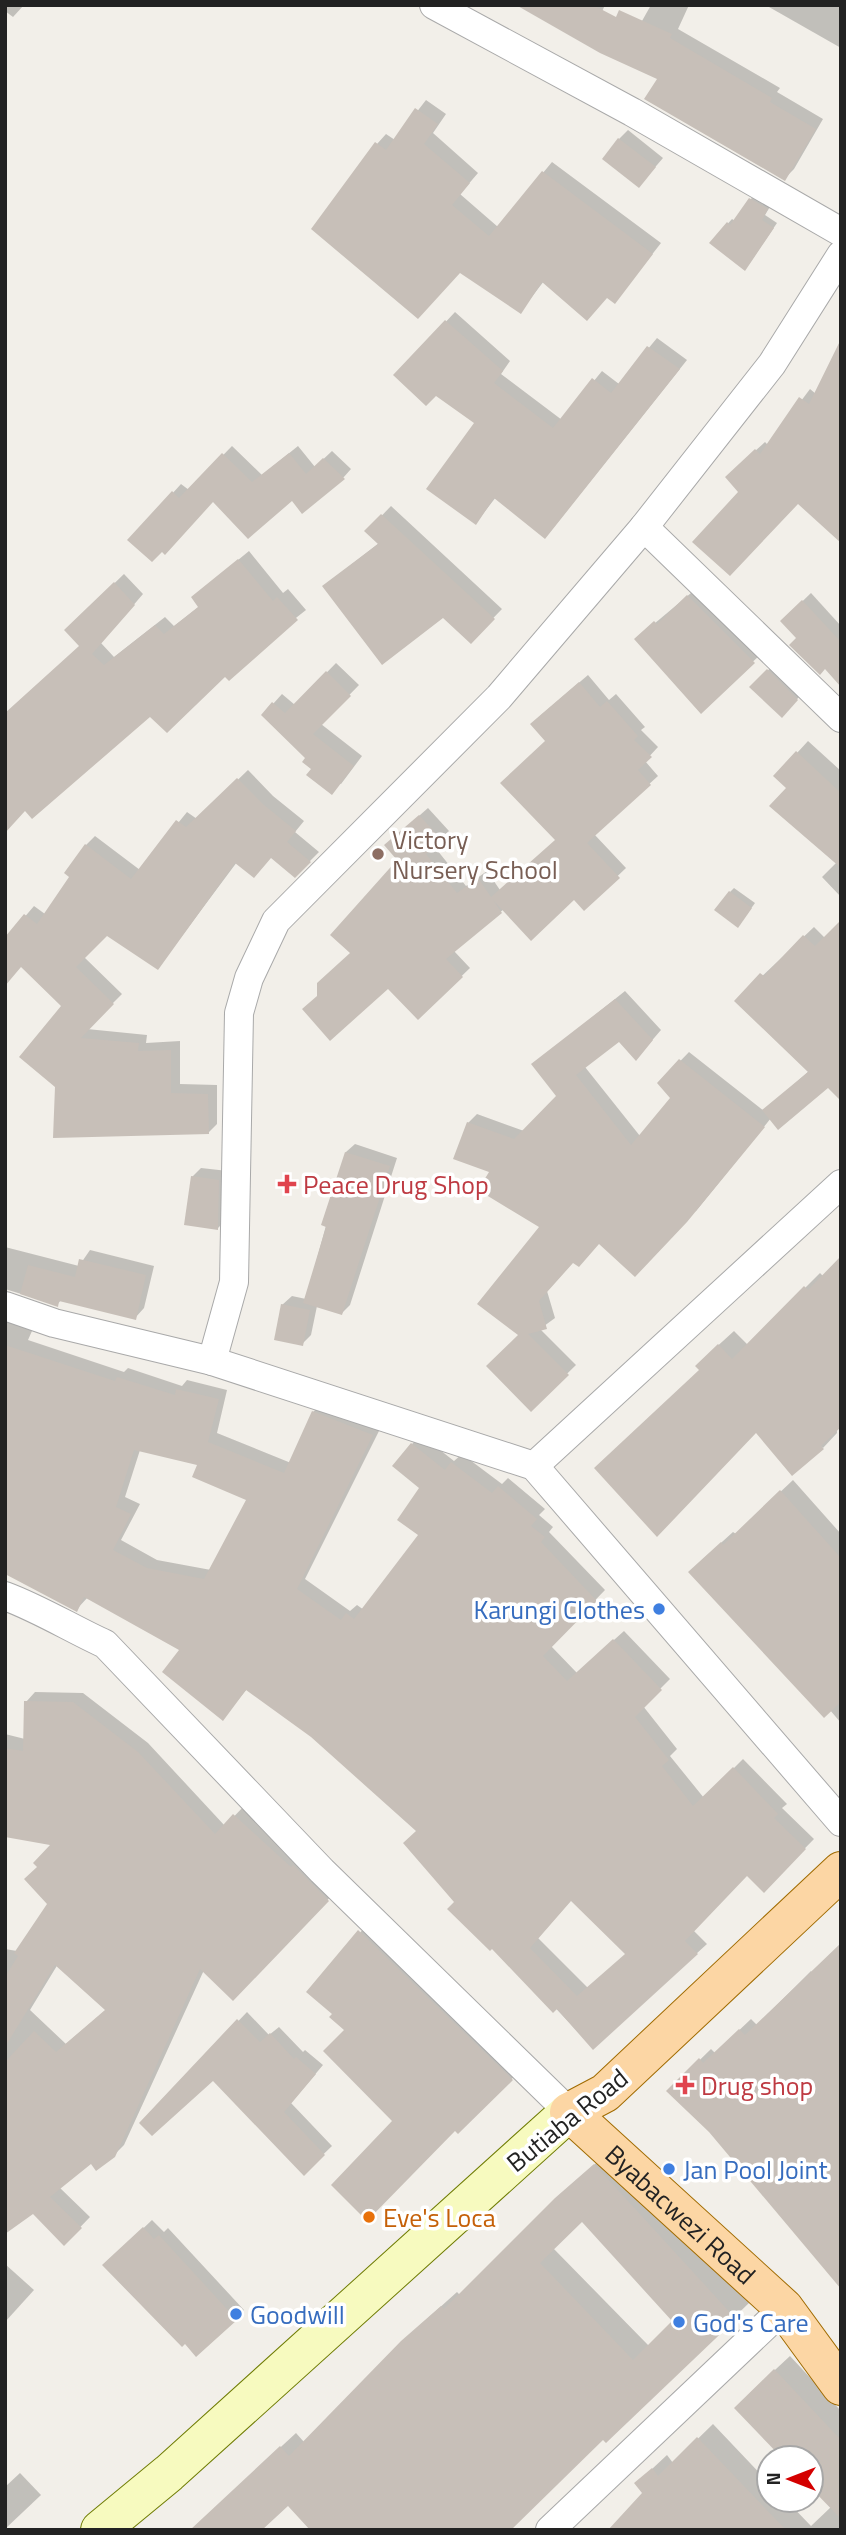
<svg xmlns="http://www.w3.org/2000/svg" width="846" height="2535" viewBox="0 0 846 2535" font-family="'Titillium Web',sans-serif">
	<style>
		.shadow { fill: #0003; fill-rule: evenodd }
		.building { fill: #c7bfb8; fill-rule: evenodd }
		.lines { fill: none; stroke-linecap: round; stroke-linejoin: round }
		.street-casing { stroke: #a9a9a9; stroke-width: 30 }
		.secondary-casing { stroke: #707d05; stroke-width: 40 }
		.primary-casing { stroke: #a06b00; stroke-width: 40 }
		.street { stroke: #fff; stroke-width: 28 }
		.secondary { stroke: #f7fabf; stroke-width: 38 }
		.primary { stroke: #fcd6a4; stroke-width: 38 }
		.education-dot { fill: #8d6e63; stroke: #fff; stroke-width: 2.5 }
		.health-dot { fill: #e0444e; stroke: #fff; stroke-width: 2.5 }
		.shop-dot { fill: #3f7fe0; stroke: #fff; stroke-width: 2.5 }
		.food-dot { fill: #e8710a; stroke: #fff; stroke-width: 2.5 }
		.labels { text-anchor: middle; dominant-baseline: central; stroke-width: 7; stroke-linejoin: round; paint-order: stroke }
		.education-label { font-size: 26px; fill: #785e54; stroke: #fff; text-anchor: start }
		.health-label { font-size: 26px; fill: #be3a42; stroke: #fff; text-anchor: start }
		.shop-label { font-size: 26px; fill: #366cbe; stroke: #fff; text-anchor: start }
		.street-label { font-size: 26px; fill: #222; stroke: #fff }
		.food-label { font-size: 26px; fill: #c56008; stroke: #fff; text-anchor: start }
	</style>
	<rect width="100%" height="100%" fill="#f2efe9"/>
	<g class="shadow">
		<polygon points="5,5 24,5 13,17 5,11"/>
		<polygon points="548,5 605,5 594,29"/>
		<polygon points="651,5 689,5 678,29 780,88 777,92 823,119 794,169 785,178 660,79 620,60"/>
		<polygon points="768,5 841,5 841,48 769,7"/>
		<polygon points="426,100 446,114 433,133 478,173 460,194 498,227 552,162 661,243 615,302 608,297 544,281 521,311 377,144 386,134 395,140"/>
		<polygon points="628,130 663,158 639,186 619,139"/>
		<polygon points="754,195 771,205 765,215 777,223 749,264 711,242 732,219 735,221"/>
		<polygon points="455,312 510,361 501,374 562,420 602,371 619,384 657,338 687,360 553,528 496,497 476,523 477,423 436,394 396,375"/>
		<polygon points="810,389 816,394 798,501 740,492 736,468 765,442 768,445"/>
		<polygon points="232,446 262,475 298,446 315,467 332,451 351,469 343,478 293,499 213,500 130,540 181,484 189,490"/>
		<polygon points="391,506 502,609 471,641 443,615 324,586 379,543 367,531"/>
		<polygon points="249,551 283,593 288,589 306,610 225,674 150,714 26,808 81,646 66,630 124,574 143,594 101,643 114,657 165,617 174,626 200,606 193,597"/>
		<polygon points="697,588 762,653 701,711 636,639"/>
		<polygon points="811,593 841,626 841,680 782,621"/>
		<polygon points="777,661 806,689 791,706 752,687"/>
		<polygon points="336,663 359,685 321,724 362,756 341,784 313,769 273,704 282,694 295,705"/>
		<polygon points="588,675 609,700 616,694 645,727 641,730 658,747 645,761 658,776 594,834 626,868 584,908 574,898 504,909 454,951 470,968 418,1018 388,986 319,995 352,952 399,860 395,837 428,808 449,831 433,845 466,886 487,871 500,890 557,840 547,741 540,716"/>
		<polygon points="808,741 841,771 841,897 822,877 837,862 789,788 797,753"/>
		<polygon points="248,770 273,796 304,821 295,832 319,852 295,876 271,856 237,862 158,968 107,934 84,957 122,994 87,1029 147,1035 146,1043 180,1041 180,1084 217,1085 217,1124 208,1133 55,1136 63,1006 22,965 5,940 34,906 45,914 72,877 86,845 95,836 140,870 187,812 197,819"/>
		<polygon points="734,888 755,903 742,921 730,892"/>
		<polygon points="814,927 825,938 828,1086 771,1118 696,1211 600,1242 574,1261 547,1291 555,1318 540,1329 576,1365 531,1409 521,1335 542,1226 492,1171 468,1123 477,1114 524,1131 558,1096 534,1064 625,991 661,1030 636,1059 619,1040 585,1067 640,1136 672,1098 659,1083 689,1052 764,1111 809,1071 736,1001"/>
		<polygon points="355,1144 397,1158 350,1305 342,1313 317,1306 311,1335 302,1344 282,1305 292,1296 306,1299 346,1152"/>
		<polygon points="201,1168 228,1171 227,1219 218,1228 192,1177"/>
		<polygon points="5,1247 79,1266 90,1250 154,1266 144,1308 135,1318 61,1300 57,1305 5,1289"/>
		<polygon points="820,1273 823,1276 837,1433 823,1448 701,1369 712,1351 734,1331 748,1345"/>
		<path d="M5,1309L36,1322L28,1340L124,1372L128,1368L182,1386L187,1380L227,1390L217,1433L291,1463L313,1412L323,1403L382,1425L305,1579L350,1611L357,1605L364,1610L421,1534V1488L412,1444L421,1435L454,1461L462,1454L502,1484L508,1478L545,1509L539,1515L553,1527L549,1532L605,1590L551,1646L577,1673L624,1631L670,1679L643,1706L677,1749L670,1756L704,1798L743,1759L787,1804L782,1808L814,1839L764,1890L748,1874L693,1930L707,1944L593,2048L456,1902L418,1830L312,1736L247,1689L223,1718L182,1650L88,1597L77,1609L5,1571ZM140,1450L199,1464L249,1499L211,1570L157,1560L121,1540L140,1504L125,1497ZM572,1899L627,1954L588,1988L538,1938Z"/>
		<polygon points="793,1480 841,1534 841,1723 702,1560 733,1532 736,1534"/>
		<path d="M35,1692L83,1693L148,1743L225,1826L244,1806L337,1890L233,1999L204,1970L124,2145L114,2155L91,2161L59,2187L90,2217L64,2244L33,2212L5,2232V1949L17,1951L49,1904L39,1867L53,1843L5,1835V1734L25,1739L26,1702ZM58,1964L107,2009L66,2044L30,2010Z"/>
		<polygon points="371,1920 523,2068 458,2131 395,2121 347,2030 335,2013 309,1992"/>
		<polygon points="811,1971 813,1974 710,2131 668,2091 711,2049 715,2053 751,2019 757,2025"/>
		<polygon points="247,2012 269,2035 279,2027 303,2052 305,2050 323,2065 291,2103 332,2146 304,2173 213,2079 141,2123"/>
		<path d="M610,2151L749,2303L606,2441L603,2437L288,2504L191,2530L296,2433L304,2442L418,2327L457,2292L460,2295L572,2184ZM582,2219L675,2321L649,2346L553,2248Z"/>
		<polygon points="152,2220 164,2232 168,2228 244,2310 235,2319 105,2265"/>
		<polygon points="5,2264 34,2290 5,2322"/>
		<polygon points="790,2356 841,2411 841,2530 666,2530 637,2483 667,2455 673,2463 713,2424 769,2483 769,2500 786,2500 811,2526 831,2507 811,2486 811,2458 784,2458 750,2393"/>
		<polygon points="20,2473 41,2495 5,2529 5,2487"/>
	</g>
	<g class="building">
		<polygon points="516,5 593,5 616,17 619,10 672,34 670,38 772,98 770,102 816,129 785,181 644,99 657,79 600,53"/>
		<polygon points="415,108 438,124 424,144 470,183 452,205 489,236 542,171 653,254 615,304 607,298 587,321 542,282 521,314 460,273 418,319 311,229 375,142 386,150"/>
		<polygon points="618,138 656,167 639,188 602,159"/>
		<polygon points="749,198 768,209 762,220 774,228 745,271 709,243 727,222 730,225"/>
		<polygon points="445,320 503,371 494,383 553,428 592,378 611,393 647,346 680,369 545,539 494,498 476,525 426,489 474,423 436,396 426,406 393,375"/>
		<polygon points="841,339 841,543 798,504 730,576 692,542 738,492 725,477 755,449 760,454 799,397 809,404"/>
		<polygon points="222,453 252,482 289,453 306,474 323,458 345,479 302,514 292,501 248,539 213,502 165,555 162,552 152,562 127,540 172,491 179,498"/>
		<polygon points="381,514 495,619 471,644 443,618 382,665 322,586 378,544 364,531"/>
		<polygon points="238,559 273,601 277,597 298,620 229,681 225,677 167,733 150,717 32,819 25,811 5,833 5,713 79,646 64,630 114,582 135,605 92,654 104,665 155,625 164,634 198,607 191,597"/>
		<polygon points="687,595 755,663 701,714 634,639 654,621 657,624"/>
		<polygon points="802,600 841,642 841,687 825,669 820,675 789,645 796,638 780,621"/>
		<polygon points="767,669 798,700 782,718 749,687"/>
		<polygon points="326,671 351,696 313,734 354,766 332,795 306,775 311,769 302,762 305,758 261,715 272,702 285,713"/>
		<polygon points="579,682 600,707 607,701 638,736 634,740 652,757 638,770 651,785 587,843 620,878 584,911 574,900 531,941 493,900 502,913 446,959 463,977 418,1020 388,989 330,1041 302,1009 317,996 317,983 350,953 330,935 397,860 384,845 419,815 442,840 426,854 457,893 478,878 491,897 555,840 500,783 545,741 530,724"/>
		<polygon points="796,751 841,793 841,868 769,806 786,788 773,776"/>
		<polygon points="237,778 264,805 296,831 287,842 311,862 295,878 271,858 254,878 235,863 158,970 107,936 76,967 114,1004 81,1038 139,1043 138,1051 171,1050 171,1093 208,1094 209,1134 53,1138 55,1087 19,1057 61,1006 21,967 5,986 5,937 24,914 37,924 69,877 64,873 85,844 131,879 176,820 186,827"/>
		<polygon points="729,891 752,908 738,928 714,910"/>
		<polygon points="841,920 841,1101 828,1088 778,1130 762,1110 808,1072 734,1001 760,973 764,976 803,935 815,946"/>
		<polygon points="615,999 653,1040 636,1061 619,1042 576,1075 631,1145 670,1098 657,1083 679,1059 765,1127 687,1222 635,1277 599,1244 579,1267 573,1263 539,1301 547,1329 528,1334 569,1375 531,1412 486,1366 518,1335 477,1304 539,1227 478,1190 489,1172 453,1159 467,1122 514,1139 556,1096 531,1064"/>
		<polygon points="345,1152 390,1166 342,1315 303,1303 326,1227 321,1225"/>
		<polygon points="191,1176 219,1180 218,1230 184,1225"/>
		<polygon points="841,1256 841,1427 821,1446 824,1449 792,1476 756,1433 657,1537 594,1468 699,1370 695,1366 718,1344 732,1359 804,1286 808,1290"/>
		<polygon points="79,1259 146,1275 136,1320 59,1301 58,1307 20,1294 28,1265 75,1277"/>
		<polygon points="281,1304 310,1310 303,1346 274,1340"/>
		<path d="M5,1345L115,1381L117,1377L175,1395L176,1389L219,1399L208,1442L284,1473L312,1411L373,1435L297,1589L341,1620L346,1613L354,1619L418,1535L397,1520L419,1488L392,1466L411,1443L445,1470L451,1462L492,1493L498,1486L537,1519L531,1526L545,1537L541,1542L597,1601L543,1656L567,1681L613,1639L662,1690L635,1717L669,1760L662,1766L693,1806L733,1767L778,1814L774,1818L806,1849L764,1893L747,1876L685,1941L698,1954L593,2050L557,2009L553,2013L492,1949L490,1951L447,1909L454,1902L403,1843L416,1831L311,1737L246,1690L223,1721L162,1672L179,1650L84,1597L77,1612L5,1574ZM134,1450L197,1465L192,1477L246,1500L204,1579L147,1568L113,1550L131,1514L116,1507ZM571,1901L625,1954L577,1996L530,1948Z"/>
		<polygon points="780,1490 841,1558 841,1702 824,1718 688,1572 721,1542 723,1545"/>
		<polygon points="24,1701 73,1702 138,1752 215,1834 233,1814 291,1867 293,1865 329,1901 233,2001 200,1969 115,2157 96,2171 91,2164 50,2197 82,2228 64,2246 33,2214 5,2234 5,2062 34,2031 56,2052 105,2010 55,1965 5,2047 5,1977 18,1956 14,1953 47,1904 24,1879 37,1867 33,1863 50,1845 5,1837 5,1748 23,1751"/>
		<polygon points="358,1930 513,2080 458,2134 455,2131 367,2221 331,2185 392,2121 323,2051 344,2030 329,2017 332,2014 306,1992"/>
		<polygon points="841,1943 841,2289 709,2132 666,2091 699,2058 703,2063 739,2029 745,2035"/>
		<polygon points="237,2019 260,2042 270,2033 294,2059 296,2057 316,2074 284,2112 325,2155 304,2176 213,2081 152,2136 139,2123"/>
		<path d="M594,2164L736,2319L606,2443L603,2440L511,2530H310L288,2506L262,2530H190L280,2446L289,2456L401,2341L441,2306L444,2309L555,2198ZM582,2222L672,2321L633,2360L540,2263Z"/>
		<polygon points="143,2227 154,2239 159,2235 237,2320 196,2357 185,2344 182,2347 102,2265"/>
		<polygon points="774,2369 841,2440 841,2519 811,2488 811,2458 782,2458 734,2408"/>
		<polygon points="697,2437 786,2530 608,2530 642,2493 634,2483 652,2468 658,2476"/>
	</g>
	<g class="lines">
		<defs>
			<g id="street">
				<polyline points="434,5 632,112 841,232"/>
				<polyline points="644,527 841,718"/>
				<polyline points="5,1306 54,1323 212,1361 534,1466 841,1822"/>
				<polyline points="212,1361 234,1282 239,1013 249,978 276,921 499,697 644,527 772,364 841,255"/>
				<polyline points="534,1466 841,1184"/>
				<path d="M5,1596C40,1609 72,1629 105,1644L322,1871L569,2112"/>
				<polyline points="550,2530 784,2308"/>
			</g>
			<polyline id="secondary" points="100,2530 169,2473 569,2112"/>
			<g id="primary">
				<path id="s1" d="M841,1871L605,2093L569,2112L784,2308L841,2386"/>
			</g>
		</defs>
		<use href="#street" class="street-casing"/>
		<use href="#secondary" class="secondary-casing"/>
		<use href="#primary" class="primary-casing"/>
		<use href="#street" class="street"/>
		<use href="#secondary" class="secondary"/>
		<use href="#primary" class="primary"/>
	</g>
	<circle class="education-dot" cx="378" cy="854" r="7"/>
	<g class="health-dot">
		<path d="M283.5 1173.5h7v7h7v7h-7v7h-7v-7h-7v-7h7z"/>
		<path d="M681.5 2074.5h7v7h7v7h-7v7h-7v-7h-7v-7h7z"/>
	</g>
	<g class="shop-dot">
		<circle cx="659" cy="1609" r="7"/>
		<circle cx="669" cy="2169" r="7"/>
		<circle cx="236" cy="2314" r="7"/>
		<circle cx="679" cy="2322" r="7"/>
	</g>
	<circle class="food-dot" cx="369" cy="2217" r="7"/>
	<g class="labels">
		<g class="education-label">
			<text x="392" y="839">Victory<tspan x="392" dy="30">Nursery School</tspan></text>
		</g>
		<g class="health-label">
			<text x="303" y="1184">Peace Drug Shop</text>
			<text x="701" y="2085">Drug shop</text>
		</g>
		<g class="shop-label">
			<text x="645" y="1609" text-anchor="end">Karungi Clothes</text>
			<text x="683" y="2169">Jan Pool Joint</text>
			<text x="250" y="2314">Goodwill</text>
			<text x="693" y="2322">God's Care</text>
		</g>
		<g class="street-label">
			<text transform="translate(567 2120) rotate(-39)">Butiaba Road</text>
			<text stroke="none"><textPath href="#s1" startOffset="516">Byabacwezi Road</textPath></text>
		</g>
		<g class="food-label">
			<text x="383" y="2217">Eve's Loca</text>
		</g>
	</g>
	<rect width="846" height="2535" fill="none" stroke="#222222" stroke-width="14"/>
	<g transform="translate(790 2479) rotate(270)"><circle r="33" fill="#ffffff" stroke="#a7a7a7" stroke-width="2"/>
	<path d="M0-5L12 26L0 18L-12 26Z" fill="#d40000"/>
	<text y="-10" font-size="19" font-weight="bold" text-anchor="middle" fill="#222222">N</text>
	</g>
</svg>
